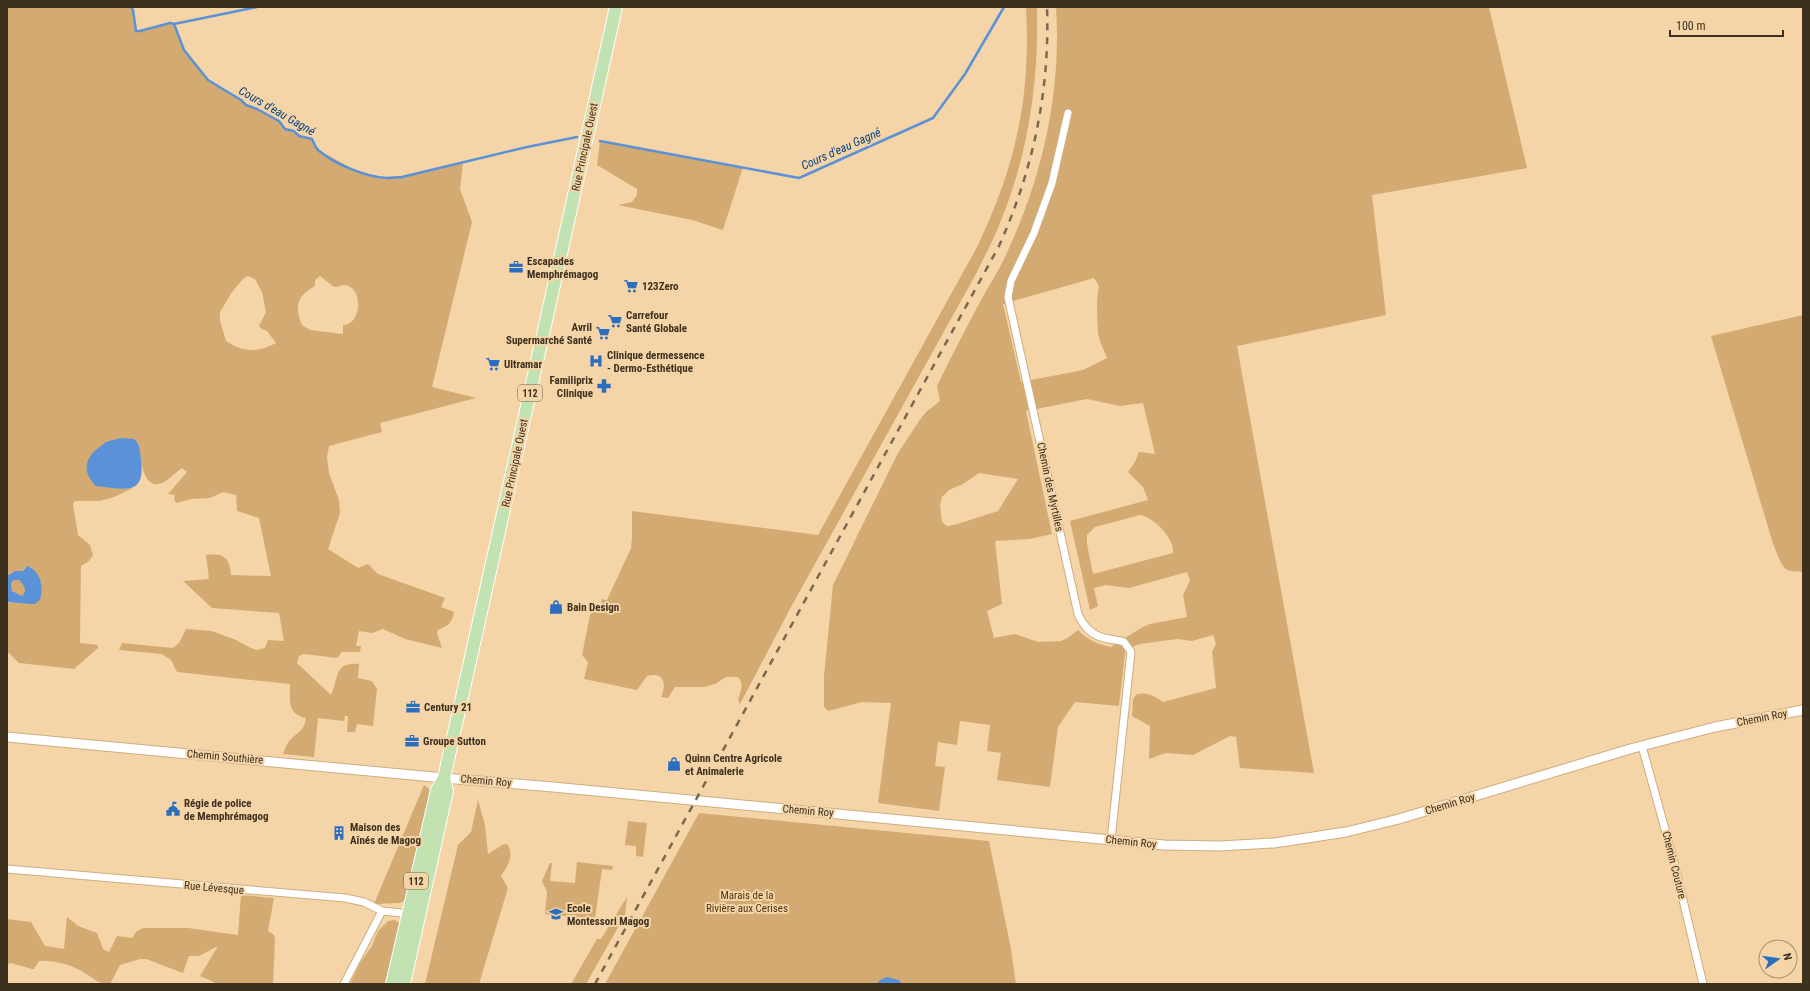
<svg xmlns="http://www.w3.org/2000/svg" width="1810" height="991" viewBox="0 0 1810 991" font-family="'Roboto Condensed',sans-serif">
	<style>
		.green { fill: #d3ab72; fill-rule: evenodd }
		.water { fill: #5b92d7; fill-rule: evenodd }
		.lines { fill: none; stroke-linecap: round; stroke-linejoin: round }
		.stream { stroke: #5b92d7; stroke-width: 2.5 }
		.minor-casing { stroke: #cdad81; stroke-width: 9 }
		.tertiary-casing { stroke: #cdad81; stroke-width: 11 }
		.primary-casing { stroke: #fff; stroke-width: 14 }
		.minor { stroke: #fff; stroke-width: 7 }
		.tertiary { stroke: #fff; stroke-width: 9 }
		.primary { stroke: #c3e2b2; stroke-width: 12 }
		.rail { stroke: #7c684d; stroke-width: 2.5; stroke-dasharray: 7 7; stroke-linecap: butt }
		.labels { text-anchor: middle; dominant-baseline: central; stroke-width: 4; stroke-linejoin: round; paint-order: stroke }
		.shield { fill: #f5d4a7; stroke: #746147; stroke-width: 1 }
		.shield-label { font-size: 10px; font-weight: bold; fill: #3d301e }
		.street-label { font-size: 11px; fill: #3d301e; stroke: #f5d4a7 }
		.poi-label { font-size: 11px; font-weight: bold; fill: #3d301e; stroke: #f5d4a7; text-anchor: start }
		.park-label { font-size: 11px; fill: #4b3411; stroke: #f5d4a7 }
		.water-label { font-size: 12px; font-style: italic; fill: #074280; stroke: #f5d4a7 }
	</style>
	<rect width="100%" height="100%" fill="#f5d4a7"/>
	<g class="green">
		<path d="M7,7H131L133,10L136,31H140L170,23L174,24L184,50L208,80L241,100L246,105L257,109L279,121L285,129L294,131L299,136L312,139L317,149L358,172L369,176L387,178L402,177L463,162L460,189L472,222L432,387L476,398L380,423L382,432L329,446L327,457L329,473L339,500L340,513L328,549L358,568L368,564L378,574L445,598L441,607L454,612C452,623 448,626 438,630L437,633L442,648L405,639L383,629L372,633L359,631L356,646H361L360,652H342L337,658L304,654L299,656L297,663L331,695C339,677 334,662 359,664L358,678L372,681L377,689L373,726L357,724L355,732H347L348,716H345L344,721L318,718L314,757L283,754C285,748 287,743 291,739C300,730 303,733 306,718C287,714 290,701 290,684L177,672L171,660L162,654L119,650L122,643L173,648L179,643L186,629L212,631L236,640L251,648L257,650L265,648L268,640L284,641L279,613L212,608L183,581L209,579L206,555C223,553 230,557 231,575L271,576L259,518L237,511L236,495L223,492L210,498L191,499L177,503L174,500L175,495L168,494L187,472L182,468C176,472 169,480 162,483C142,491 141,457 139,446L123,489L133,488L114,497L100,501H75L73,504L78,535L90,545L93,555L89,561L81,566L80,643L98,645V648L74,669L19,663L9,653H7V602L11,603L41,595C41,582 39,577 30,567H25L23,571H15L7,576ZM248,276L255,279L262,292L266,312L259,326L262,329L267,331L276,343C258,353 243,352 226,341L220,321V312L232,292L243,279ZM320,276L334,287C337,287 341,285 344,285C364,286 362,325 343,325V334L310,330L302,325C294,306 297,296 315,286V280Z"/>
		<path d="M1026,7H1037C1039,83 1028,157 998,228C992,243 984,257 977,272L790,609L740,704L738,700C740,692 745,684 738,677H726L715,684L704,687H675L668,698L661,697C667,684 664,671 647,676L637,690L584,679L588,662L582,655L590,615L592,612H599L602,599L607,600L631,548L632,538V511L818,535L977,247C1016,166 1031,97 1026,7Z"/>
		<path d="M1056,7H1489L1527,168L1372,195L1386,315L1237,346L1314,773L1240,768L1236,737L1230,736L1193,755L1166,753L1149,759L1150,726L1132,716L1133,699L1137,694C1149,692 1154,696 1163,702L1216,688L1212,652L1216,644L1213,635L1192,641L1177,639L1140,644L1131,647L1125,653L1119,706L1075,702L1058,727L1050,787L997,780L1001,753L987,751L990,725L960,721L957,745L938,742L935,766L945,767L939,811L878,803L891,703L862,702L828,711L824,707V676L833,585L898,453L919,421L926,412L940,401L937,386C951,357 966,328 981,300C988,287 996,275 1002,263C1041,184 1062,95 1056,7ZM1094,278L1099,286C1096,301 1097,316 1098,331C1098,339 1104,350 1107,358L1083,370L1021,382L1003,304ZM1087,399L1120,406L1143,403L1155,454L1139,452L1135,462L1128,472L1143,487L1148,500L1070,521L1090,610L1098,606L1094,588L1106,585L1129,588L1187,572L1190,580L1183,595L1187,617L1150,624L1141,628L1111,647C1097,644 1088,640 1078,630L1069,637L1061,641L1038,642L1015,634L994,638L987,611L1002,604L995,541L1030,539L1052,534L1026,411ZM979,473L1018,479L998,511L954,525L947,526L942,522L940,505L942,497L949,490L963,484ZM1140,515C1154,517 1175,539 1173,553L1093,574L1087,544V535L1095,527Z"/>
		<polygon points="600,141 743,167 723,230 692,220 618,205 632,202 637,195 637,189 597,165"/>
		<path d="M1803,315V572C1798,571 1792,572 1787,570C1779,565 1771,537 1768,527L1711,336Z"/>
		<path d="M14,580H19C24,585 28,591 22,597L12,591L11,583Z"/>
		<polygon points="424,785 429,789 431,794 407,899 400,903 374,904"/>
		<path d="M478,800L485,825L488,854L504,844L508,845C514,857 508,865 501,876L508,888L479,984H425L458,845L471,832Z"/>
		<polygon points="699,813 989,841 1011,949 1016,984 605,984"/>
		<polygon points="628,821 647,823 643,857 636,856 636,846 625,845"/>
		<polygon points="577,862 613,866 612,870 602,869 595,919 545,914 547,892 542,881 550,863 552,863 550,881 575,883"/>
		<path d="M241,895L274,898L268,931L274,935L275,940L273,984H214V982L200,976L218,946L199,956H189L183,973L146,959H140L120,965L110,984C97,984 95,979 85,973C72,965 54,960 39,961L34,969H32L11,963L7,964V919L31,922L45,946L64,949L67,917L78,926L97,933L103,949L109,952L117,936L132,938L137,931L143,928H188L238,935Z"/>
		<polygon points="627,897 625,915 586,984 571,984 597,939 601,939"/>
		<polygon points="395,920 401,924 387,984 350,984 360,963 372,946 378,931 388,921"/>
	</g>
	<g class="water">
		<path d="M122,438L134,439C141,445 140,452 141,460C146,497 123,489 96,486C84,474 83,461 96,450C99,447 103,444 106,442C111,440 117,439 122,438Z"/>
		<path d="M27,566C41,571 44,587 40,600L35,604H31L7,602V576L15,571H23ZM14,580H19C24,585 28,591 22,596L12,591L11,583Z"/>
		<polygon points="887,977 899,980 902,984 877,984 880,980"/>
	</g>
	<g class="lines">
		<g class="stream">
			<path d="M131,7L133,10L136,31H140L170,23L174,24L184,50L208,80L241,100L246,105L257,109L279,121L285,129L294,131L299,136L312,139C314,143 315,147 318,150C334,164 366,177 387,178C392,178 397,177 402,177L527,147L577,137"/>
			<polyline points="174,24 257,7"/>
			<polyline points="600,141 799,178 933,118 965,74 1004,7"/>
		</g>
		<defs>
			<g id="minor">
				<path d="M1068,113L1052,183L1034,233L1011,281L1008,297L1078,614C1084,628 1094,637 1109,639C1114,640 1119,640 1124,642L1131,652L1111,840"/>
				<polyline points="1642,746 1673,858 1703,984"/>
				<polyline points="7,869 345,898 364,902 382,911 411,914"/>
				<polyline points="344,984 382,911"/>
			</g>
			<polyline id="tertiary" points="7,737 444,778 553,787 1164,845 1220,846 1274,843 1346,832 1399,819 1630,749 1715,727 1803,710"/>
			<g id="primary">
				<polyline points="392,984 437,790 444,778 616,7"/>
				<polyline points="404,984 447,791 444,778"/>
			</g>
		</defs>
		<use href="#minor" class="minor-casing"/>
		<use href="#tertiary" class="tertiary-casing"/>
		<use href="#primary" class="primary-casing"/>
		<use href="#minor" class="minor"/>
		<use href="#tertiary" class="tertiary"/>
		<use href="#primary" class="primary"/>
		<path class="rail" d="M595,984L999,246C1033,170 1050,91 1047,7"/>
	</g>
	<defs>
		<symbol id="office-bare" viewBox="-9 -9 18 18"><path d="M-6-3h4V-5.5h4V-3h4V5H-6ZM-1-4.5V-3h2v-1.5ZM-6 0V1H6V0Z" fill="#2a6ebf" stroke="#f5d4a7" stroke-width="2.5" paint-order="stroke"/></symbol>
		<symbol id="supermarket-bare" viewBox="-9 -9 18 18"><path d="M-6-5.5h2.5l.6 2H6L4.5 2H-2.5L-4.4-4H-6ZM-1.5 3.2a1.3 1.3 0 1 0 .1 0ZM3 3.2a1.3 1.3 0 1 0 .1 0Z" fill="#2a6ebf" stroke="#f5d4a7" stroke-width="2.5" paint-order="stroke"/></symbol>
		<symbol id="hospital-bare" viewBox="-9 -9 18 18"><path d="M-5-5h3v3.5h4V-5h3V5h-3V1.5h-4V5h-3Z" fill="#2a6ebf" stroke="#f5d4a7" stroke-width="2.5" paint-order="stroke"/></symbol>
		<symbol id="pharmacy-bare" viewBox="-9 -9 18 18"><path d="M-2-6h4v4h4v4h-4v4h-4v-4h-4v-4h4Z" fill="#2a6ebf" stroke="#f5d4a7" stroke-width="2.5" paint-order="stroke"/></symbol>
		<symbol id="shop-bare" viewBox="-9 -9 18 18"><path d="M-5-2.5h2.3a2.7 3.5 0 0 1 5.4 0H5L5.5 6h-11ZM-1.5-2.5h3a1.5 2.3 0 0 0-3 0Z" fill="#2a6ebf" stroke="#f5d4a7" stroke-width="2.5" paint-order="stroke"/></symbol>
		<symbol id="civic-bare" viewBox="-9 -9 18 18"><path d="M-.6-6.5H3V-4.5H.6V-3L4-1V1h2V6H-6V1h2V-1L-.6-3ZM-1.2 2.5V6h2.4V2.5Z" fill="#2a6ebf" stroke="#f5d4a7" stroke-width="2.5" paint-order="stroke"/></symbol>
		<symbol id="building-bare" viewBox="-9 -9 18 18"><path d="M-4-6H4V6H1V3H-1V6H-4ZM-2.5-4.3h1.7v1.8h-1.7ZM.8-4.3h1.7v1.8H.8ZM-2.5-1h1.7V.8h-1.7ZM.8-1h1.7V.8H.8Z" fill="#2a6ebf" stroke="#f5d4a7" stroke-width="2.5" paint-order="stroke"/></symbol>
		<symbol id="school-bare" viewBox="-9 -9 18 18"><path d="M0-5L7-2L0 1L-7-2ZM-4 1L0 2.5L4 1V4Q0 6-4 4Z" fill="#2a6ebf" stroke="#f5d4a7" stroke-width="2.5" paint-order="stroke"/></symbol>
	</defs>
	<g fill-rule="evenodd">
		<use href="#office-bare" x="506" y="257" width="20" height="20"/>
		<use href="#supermarket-bare" x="621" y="276" width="20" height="20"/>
		<use href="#supermarket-bare" x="605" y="311" width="20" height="20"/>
		<use href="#supermarket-bare" x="593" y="323" width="20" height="20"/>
		<use href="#hospital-bare" x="586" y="351" width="20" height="20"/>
		<use href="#supermarket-bare" x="483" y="354" width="20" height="20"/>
		<use href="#pharmacy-bare" x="594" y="376" width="20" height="20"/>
		<use href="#shop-bare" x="546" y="597" width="20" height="20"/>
		<use href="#office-bare" x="403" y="697" width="20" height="20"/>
		<use href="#office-bare" x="402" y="731" width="20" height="20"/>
		<use href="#shop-bare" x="664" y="754" width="20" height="20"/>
		<use href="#civic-bare" x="163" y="799" width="20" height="20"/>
		<use href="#building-bare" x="329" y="823" width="20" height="20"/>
		<use href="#school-bare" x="546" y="904" width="20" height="20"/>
	</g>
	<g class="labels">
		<g class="shield">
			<rect x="518" y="385" width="24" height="16" rx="3"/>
			<rect x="404" y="873" width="24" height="16" rx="3"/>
		</g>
		<g class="shield-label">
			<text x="530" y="393">112</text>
			<text x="416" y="881">112</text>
		</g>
		<g class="street-label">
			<text transform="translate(585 147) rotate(-78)">Rue Principale Ouest</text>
			<text transform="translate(515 463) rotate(-78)">Rue Principale Ouest</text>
			<text transform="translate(1050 487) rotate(78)">Chemin des Myrtilles</text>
			<text transform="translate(1762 718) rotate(-11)">Chemin Roy</text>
			<text transform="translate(225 757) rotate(5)">Chemin Southière</text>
			<text transform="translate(486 781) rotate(5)">Chemin Roy</text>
			<text transform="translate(1450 804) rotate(-17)">Chemin Roy</text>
			<text transform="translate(808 811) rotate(5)">Chemin Roy</text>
			<text transform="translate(1131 842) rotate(6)">Chemin Roy</text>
			<text transform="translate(1674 865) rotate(76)">Chemin Couture</text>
			<text transform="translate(214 888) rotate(5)">Rue Lévesque</text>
		</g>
		<g class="poi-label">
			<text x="527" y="261">Escapades<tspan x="527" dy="13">Memphrémagog</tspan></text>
			<text x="642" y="286">123Zero</text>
			<text x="626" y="315">Carrefour<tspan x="626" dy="13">Santé Globale</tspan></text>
			<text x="592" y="327" text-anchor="end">Avril<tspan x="592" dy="13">Supermarché Santé</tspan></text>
			<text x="607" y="355">Clinique dermessence<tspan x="607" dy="13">- Dermo-Esthétique</tspan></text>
			<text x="504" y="364">Ultramar</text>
			<text x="593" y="380" text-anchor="end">Familiprix<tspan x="593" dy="13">Clinique</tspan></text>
			<text x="567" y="607">Bain Design</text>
			<text x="424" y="707">Century 21</text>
			<text x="423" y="741">Groupe Sutton</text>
			<text x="685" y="758">Quinn Centre Agricole<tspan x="685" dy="13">et Animalerie</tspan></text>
			<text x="184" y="803">Régie de police<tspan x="184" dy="13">de Memphrémagog</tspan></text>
			<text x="350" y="827">Maison des<tspan x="350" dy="13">Aînés de Magog</tspan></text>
			<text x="567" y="908">Ecole<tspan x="567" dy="13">Montessori Magog</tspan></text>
		</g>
		<g class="park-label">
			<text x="747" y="895">Marais de la<tspan x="747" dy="13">Rivière aux Cerises</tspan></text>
		</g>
		<g class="water-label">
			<text transform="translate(277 111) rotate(30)">Cours d'eau Gagné</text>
			<text transform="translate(841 149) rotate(-24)">Cours d'eau Gagné</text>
		</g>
	</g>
	<rect width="1810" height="991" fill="none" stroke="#3d301e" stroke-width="16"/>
	<g transform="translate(1778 959) rotate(76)"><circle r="19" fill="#f5d4a7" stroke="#ab9270"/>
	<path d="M0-3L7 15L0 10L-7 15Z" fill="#2a6ebf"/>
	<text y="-6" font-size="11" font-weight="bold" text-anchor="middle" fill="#3d301e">N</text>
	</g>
	<path d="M1670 30v6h113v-6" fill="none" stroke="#3d301e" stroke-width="2"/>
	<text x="1676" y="30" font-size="12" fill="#3d301e" stroke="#f5d4a7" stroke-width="3" paint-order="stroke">100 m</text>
</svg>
